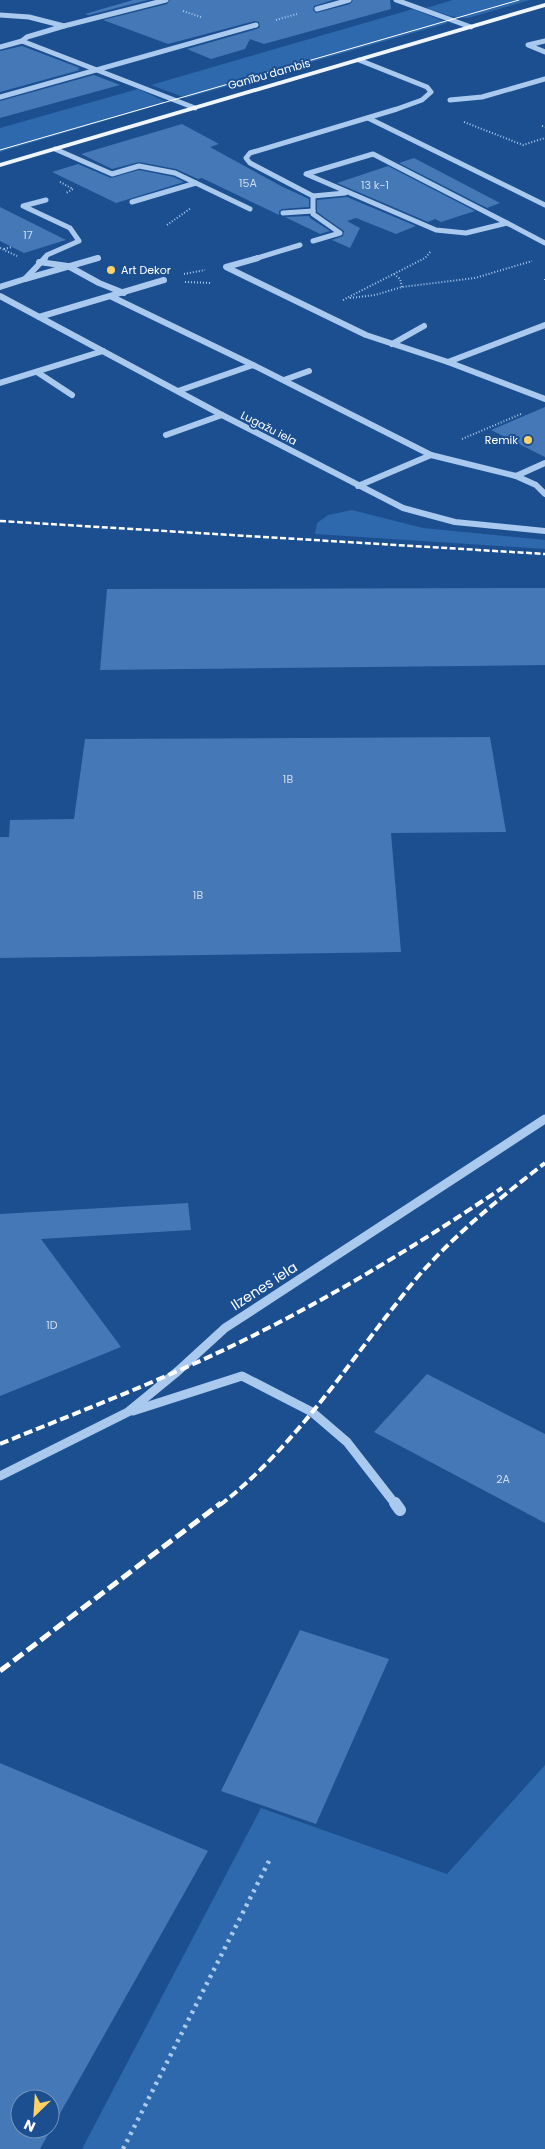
<svg xmlns="http://www.w3.org/2000/svg" width="545" height="2149" viewBox="0 0 545 2149" font-family="Poppins,sans-serif">
	<style>
		.green { fill: #2e69ad }
		.building { fill: #4478b7; fill-rule: evenodd }
		.lines { fill: none; stroke-linecap: round; stroke-linejoin: round }
		.path-far1 { stroke: #a9c9ee; stroke-width: 2; stroke-dasharray: 1 2; stroke-linecap: butt }
		.path { stroke: #a9c9ee; stroke-width: 4.5; stroke-dasharray: 3 5; stroke-linecap: butt }
		.minor-far3 { stroke: #a9c9ee; stroke-width: 5 }
		.minor-far2 { stroke: #a9c9ee; stroke-width: 6 }
		.minor-far1 { stroke: #a9c9ee; stroke-width: 9 }
		.minor { stroke: #a9c9ee; stroke-width: 12 }
		.major { fill: #f0f6ff; fill-rule: evenodd }
		.tram { stroke: #fff; stroke-width: 1 }
		.rail-far2 { stroke: #fff; stroke-width: 2.5; stroke-dasharray: 6 2.5; stroke-linecap: butt }
		.rail-far1 { stroke: #fff; stroke-width: 4; stroke-dasharray: 9 4; stroke-linecap: butt }
		.rail { stroke: #fff; stroke-width: 5; stroke-dasharray: 12 5; stroke-linecap: butt }
		.poi-dot { fill: #ffd166; stroke: #1b4f8f; stroke-width: 2 }
		.labels { text-anchor: middle; dominant-baseline: central; stroke-width: 4; stroke-linejoin: round; paint-order: stroke }
		.far-street-label { font-size: 11px; fill: #fff; stroke: #1b4f8f }
		.number-label { font-size: 11px; fill: #d0dded }
		.far-poi-label { font-size: 11px; fill: #fff; stroke: #1b4f8f; text-anchor: start }
		.street-label { font-size: 14px; fill: #fff; stroke: #1b4f8f }
	</style>
	<rect width="100%" height="100%" fill="#1b4f8f"/>
	<g class="green">
		<polygon points="453,0 530,0 468,18 454,17 426,8"/>
		<polygon points="413,9 448,23 186,98 151,85"/>
		<polygon points="138,89 164,101 165,103 0,152 0,128"/>
		<polygon points="352,510 423,528 545,540 545,549 315,534 317,523 328,515"/>
		<polygon points="545,1765 545,2149 82,2149 261,1808 447,1874"/>
	</g>
	<g class="building">
		<polygon points="133,0 148,0 89,15 85,14"/>
		<polygon points="170,0 333,0 314,6 313,10 316,13 350,4 353,0 390,0 391,9 264,44 250,39 245,49 211,59 187,49 257,29 260,27 259,22 255,21 168,44 103,20 167,4"/>
		<polygon points="22,46 80,68 77,69 80,70 0,92 0,51"/>
		<polygon points="94,75 120,85 0,118 0,101"/>
		<polygon points="182,124 219,144 210,147 281,186 309,199 309,207 282,209 279,211 279,215 202,178 198,179 176,169 139,162 112,169 81,154"/>
		<polygon points="414,158 500,203 487,208 399,163"/>
		<polygon points="78,164 111,178 139,170 174,177 184,182 116,203 52,172"/>
		<polygon points="388,166 475,211 441,222 435,219 428,222 337,183"/>
		<polygon points="347,197 416,226 396,234 356,218 347,221 360,228 350,248 332,240 343,236 344,231 317,212 317,200"/>
		<polygon points="0,207 66,240 24,253 0,241"/>
		<polygon points="309,216 310,218 330,231 320,234 285,217"/>
		<polygon points="545,407 545,457 491,430"/>
		<polygon points="545,588 545,665 100,670 107,589"/>
		<polygon points="490,737 506,832 391,833 401,952 0,958 0,837 9,837 10,820 74,819 85,739"/>
		<polygon points="188,1203 191,1230 41,1239 121,1347 0,1396 0,1214"/>
		<polygon points="427,1374 545,1434 545,1523 374,1432"/>
		<polygon points="300,1630 389,1659 316,1824 221,1791"/>
		<path d="M0,1763L208,1851L40,2149H0ZM20,2099H50V2129H20Z"/>
	</g>
	<g class="lines">
		<g class="path-far1">
			<polyline points="183,11 201,17"/>
			<polyline points="276,20 297,14"/>
			<polyline points="464,122 523,145 545,138"/>
			<polyline points="542,126 545,127"/>
			<polyline points="60,182 73,189 66,193"/>
			<polyline points="167,225 191,208"/>
			<polyline points="0,248 17,256"/>
			<polyline points="4,249 12,247"/>
			<polyline points="184,274 205,270"/>
			<polyline points="394,274 400,279 402,287"/>
			<polyline points="545,279 545,281"/>
			<polyline points="185,282 212,283"/>
			<polyline points="350,298 375,295 402,287 475,278 532,261"/>
			<polyline points="343,300 425,258 431,251"/>
			<polyline points="462,439 521,414"/>
		</g>
		<polyline class="path" points="123,2149 269,1861"/>
		<g class="minor-far3">
			<polyline points="396,0 471,27"/>
			<polyline points="317,9 349,0"/>
			<polyline points="0,15 29,17 64,26 27,37 22,41 195,108"/>
			<polyline points="64,26 166,0"/>
			<polyline points="545,41 528,45 545,52"/>
			<polyline points="0,47 22,41"/>
			<polyline points="0,97 256,25"/>
			<polyline points="450,100 482,97 545,79"/>
			<polyline points="368,118 545,205"/>
			<polyline points="55,149 112,174 139,166 175,173 250,209"/>
			<polygon points="373,154 507,223 466,233 436,230 306,174"/>
			<polyline points="313,196 345,193"/>
			<polyline points="132,202 196,183"/>
			<polyline points="283,213 313,211"/>
			<polyline points="507,223 545,243"/>
			<polyline points="313,241 340,233 313,214 313,196 250,163 246,158 250,153 397,109 422,100 431,92 427,87 359,60"/>
			<polyline points="44,259 47,255 79,241 70,228 23,206 46,200"/>
			<polyline points="95,259 98,258"/>
			<polyline points="254,259 300,245"/>
		</g>
		<g class="minor-far2">
			<polyline points="258,258 226,267 366,335 448,362 545,399"/>
			<polyline points="39,262 68,266 99,283 124,293"/>
			<polyline points="25,279 98,258"/>
			<polyline points="0,287 25,279 45,258"/>
			<polyline points="0,296 222,415 403,508 455,522 545,531"/>
			<polyline points="112,297 253,365 431,455 516,476 536,485 545,494"/>
			<polyline points="39,317 164,280"/>
			<polyline points="392,344 424,326"/>
			<polyline points="448,362 545,325"/>
			<polyline points="37,372 72,395"/>
			<polyline points="284,380 309,371"/>
			<polyline points="0,383 103,351"/>
			<polyline points="178,391 253,365"/>
			<polyline points="166,435 222,415"/>
			<polyline points="516,476 545,463"/>
			<polyline points="358,486 431,455"/>
		</g>
		<g class="minor-far1">
			<polyline points="133,1411 242,1376 312,1412 347,1442 396,1505"/>
			<polyline points="0,1476 128,1412 178,1371 225,1328 545,1119"/>
		</g>
		<polyline class="minor" points="395,1503 400,1510"/>
		<polygon class="major" points="545,3 545,7 0,167 0,163"/>
		<polyline class="tram" points="0,150 519,0"/>
		<polyline class="rail-far2" points="0,521 545,554"/>
		<g class="rail-far1">
			<path d="M0,1444C78,1412 158,1382 234,1345C327,1300 416,1246 502,1188"/>
			<path d="M220,1505C284,1456 336,1382 385,1318C397,1303 408,1288 421,1273C458,1232 501,1197 545,1163"/>
		</g>
		<polyline class="rail" points="0,1671 221,1503"/>
	</g>
	<g class="poi-dot">
		<circle cx="111" cy="270" r="5"/>
		<circle cx="528" cy="440" r="5"/>
	</g>
	<g class="labels">
		<g class="far-street-label">
			<text transform="translate(269 74) rotate(-16)">Ganību dambis</text>
			<text transform="translate(269 428) rotate(27)">Lugažu iela</text>
		</g>
		<g class="number-label">
			<text x="248" y="183">15A</text>
			<text x="375" y="185">13 k-1</text>
			<text x="28" y="235">17</text>
			<text x="288" y="779">1B</text>
			<text x="198" y="895">1B</text>
			<text x="52" y="1325">1D</text>
			<text x="503" y="1479">2A</text>
		</g>
		<g class="far-poi-label">
			<text x="121" y="270">Art Dekor</text>
			<text x="518" y="440" text-anchor="end">Remik</text>
		</g>
		<g class="street-label">
			<text transform="translate(264 1286) rotate(-33)">Ilzenes iela</text>
		</g>
	</g>
	<g transform="translate(35 2114) rotate(205)"><circle r="24" fill="#1b4f8f" stroke="#7695bc"/>
	<path d="M0-4L9 19L0 12L-9 19Z" fill="#ffd166"/>
	<text y="-8" font-size="14" font-weight="bold" text-anchor="middle" fill="#ffffff">N</text>
	</g>
</svg>
